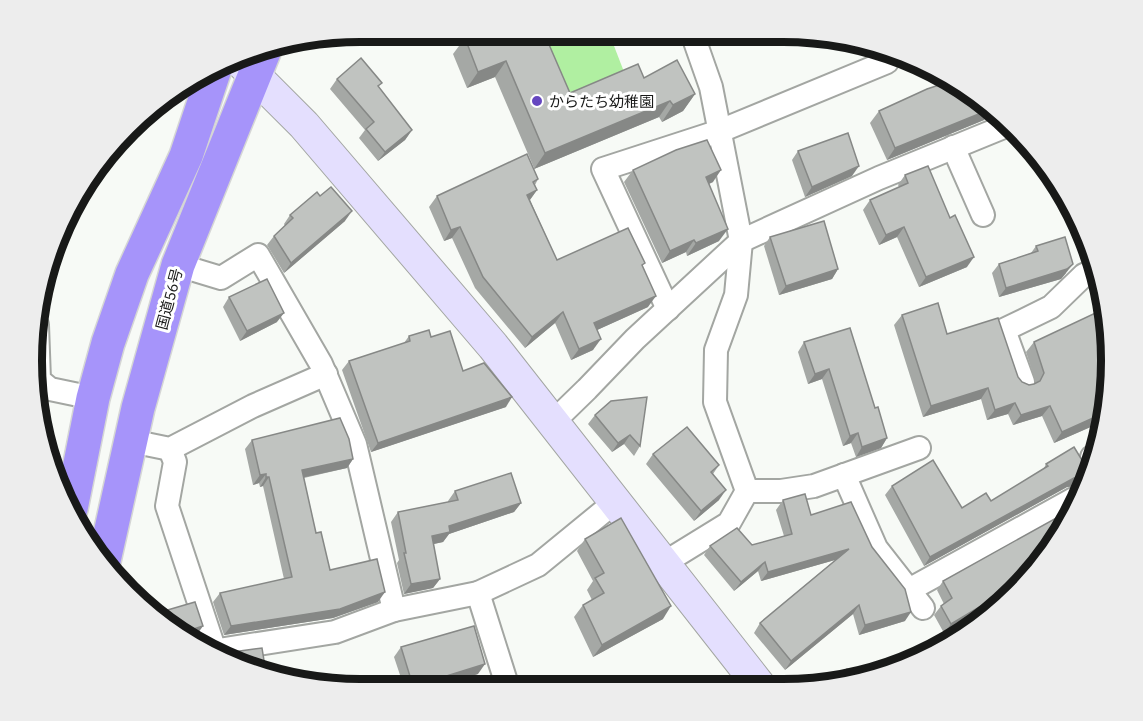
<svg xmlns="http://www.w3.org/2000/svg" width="1143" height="721" viewBox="0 0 1143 721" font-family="'IBM Plex Sans','Noto Sans JP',sans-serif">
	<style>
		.green { fill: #b0efa1 }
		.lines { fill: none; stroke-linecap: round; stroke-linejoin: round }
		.street-casing { stroke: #a3a6a2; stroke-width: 26 }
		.secondary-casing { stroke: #a3a6a2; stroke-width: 34 }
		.highway-casing { stroke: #d5d6d5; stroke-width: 36 }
		.street { stroke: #fff; stroke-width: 22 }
		.secondary { stroke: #e4dffe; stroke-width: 32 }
		.highway { stroke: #a694fa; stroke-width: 33 }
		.wall { fill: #a5a8a5 }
		.shaded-wall { fill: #868886 }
		.building { fill: #c0c3c0; stroke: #868886; stroke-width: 1.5 }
		.poi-dot { fill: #6647c0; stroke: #fff; stroke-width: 2 }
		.labels { text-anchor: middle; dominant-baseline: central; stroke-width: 6; stroke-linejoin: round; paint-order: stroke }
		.poi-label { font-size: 15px; fill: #181918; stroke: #fff; text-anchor: start }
		.street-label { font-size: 15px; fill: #181918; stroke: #fff }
		.rim { fill: none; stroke: #181918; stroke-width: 8 }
	</style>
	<rect width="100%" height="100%" fill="#f7faf6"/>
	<polygon class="green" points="528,33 609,33 626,77 559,105"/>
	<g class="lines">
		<defs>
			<g id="street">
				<polyline points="953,147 983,215"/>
				<polyline points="178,265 221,278 258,255 321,364 355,444 394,610"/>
				<polyline points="668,309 603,169 720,131 887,62 884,50"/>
				<polyline points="37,325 39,380 50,389 93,398"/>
				<polyline points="1023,382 1004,330 1051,307 1084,275 1093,271"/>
				<polyline points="552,423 587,389 635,339 741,241 879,178 1006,126"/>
				<polyline points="131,441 170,449 253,406 326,374"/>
				<polyline points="170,449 175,462 167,506 215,651"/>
				<polyline points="1092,457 1093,460"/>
				<polyline points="844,475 876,548 923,608"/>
				<polyline points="747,491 781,491 814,486 919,448"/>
				<polyline points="664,563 729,523 747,491 715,402 716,350 736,295 741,241 711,87 692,33"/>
				<polyline points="909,590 1074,499"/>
				<polyline points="478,593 508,688"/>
				<polyline points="212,651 335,632 394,610 478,593 538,565 615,502"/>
			</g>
			<polyline id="secondary" points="237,58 304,125 493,346 762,689"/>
			<g id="highway">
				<polyline points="71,509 93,398 108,343 132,274 186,156 215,69"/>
				<polyline points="104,561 138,408 178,265 266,47"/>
			</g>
		</defs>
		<use href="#street" class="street-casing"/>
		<use href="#secondary" class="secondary-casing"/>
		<use href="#highway" class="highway-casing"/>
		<use href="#street" class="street"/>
		<use href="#secondary" class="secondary"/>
		<use href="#highway" class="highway"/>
	</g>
	<g class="wall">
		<polygon points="476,32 544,33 570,93 644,78 695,94 683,111 662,122 659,117 534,169 538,179 535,185 537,190 530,200 557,260 642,266 648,307 597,330 593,350 571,360 555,323 525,348 475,288 452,238 444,241 429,207 437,196 534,168 495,77 467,88 453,54 465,38 476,34"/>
		<polygon points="337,79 379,88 412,130 405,140 378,161 359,138 365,130 330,89"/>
		<polygon points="983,100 992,110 984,120 887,160 870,123 879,111"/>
		<polygon points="798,151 852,176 805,197 792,160"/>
		<polygon points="633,170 713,182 709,184 719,241 687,256 686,252 662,263 624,182"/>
		<polygon points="905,175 967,267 919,287 897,237 879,245 863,210 870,200 899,187 898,185"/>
		<polygon points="320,196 345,221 284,273 267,245 274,236 285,226 284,224 290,215"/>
		<polygon points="770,237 838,269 832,279 779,295 764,246"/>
		<polygon points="1036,246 1066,273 1061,279 999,297 992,273 999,264 1031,253"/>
		<polygon points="229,297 277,322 240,341 223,307"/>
		<polygon points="902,315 947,334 1018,377 1022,382 1029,385 1036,383 1026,352 1034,342 1109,318 1102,422 1054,443 1042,416 1013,425 1008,414 987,420 981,399 923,417 894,325"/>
		<polygon points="409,336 431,337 463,371 506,407 371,452 342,370 349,361 404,343"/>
		<polygon points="804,342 875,408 887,438 881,448 856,457 851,443 843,446 822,379 808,384 798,352"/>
		<polygon points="611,401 640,446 634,456 624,444 612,452 588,424 595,415"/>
		<polygon points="252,440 353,459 347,468 304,478 316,533 330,570 378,602 333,618 224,635 213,602 220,593 284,579 263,486 260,487 259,483 253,485 245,449"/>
		<polygon points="653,454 719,465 713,474 719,500 694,521 646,464"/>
		<polygon points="1046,464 1077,486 1067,487 924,566 885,495 892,486 962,508 991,501 1043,470"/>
		<polygon points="455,491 521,503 514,512 449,534 443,542 433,544 440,579 433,588 404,594 397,563 399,560 391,522 398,512 448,502 448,501"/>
		<polygon points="783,500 811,515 905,621 859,635 853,614 785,670 754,633 760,623 835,560 761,581 758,571 734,591 704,555 710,546 752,545 784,536 776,510"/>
		<polygon points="585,539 663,619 593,657 574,617 583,605 592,600 587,590 593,581 577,551"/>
		<polygon points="1043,561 1010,594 944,633 934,615 941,606 944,604 937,590 943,581"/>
		<polygon points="164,611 196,636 189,638 160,621 159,620"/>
		<polygon points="401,647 478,674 442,685 404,687 394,657"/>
		<polygon points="233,652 266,673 234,664 228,660"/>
	</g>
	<g class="shaded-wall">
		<polygon points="506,61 495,77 467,88 478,72"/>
		<polygon points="695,94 683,111 662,122 673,105"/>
		<polygon points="670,101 659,117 534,169 545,153"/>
		<polygon points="987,105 992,110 984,120 887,160 895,148"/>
		<polygon points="412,130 405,140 378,161 385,152"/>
		<polygon points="859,166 852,176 805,197 812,187"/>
		<polygon points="721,170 713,182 697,189 706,177"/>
		<polygon points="537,190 529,201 527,195"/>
		<polygon points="352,211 345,221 284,273 291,263"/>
		<polygon points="460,227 452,238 444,241 451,230"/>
		<polygon points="904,227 897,237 879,245 886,235"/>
		<polygon points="728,229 719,241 687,256 696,243"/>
		<polygon points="694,240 686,252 662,263 670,251"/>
		<polygon points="974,257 967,267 919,287 926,277"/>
		<polygon points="1073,264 1066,273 1061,279 999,297 1006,288"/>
		<polygon points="838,269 832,279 779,295 786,286"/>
		<polygon points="656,296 648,307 586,335 594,323"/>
		<polygon points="563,312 555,323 525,348 532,337"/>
		<polygon points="284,313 277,322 240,341 247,331"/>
		<polygon points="601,339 593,350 571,360 579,349"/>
		<polygon points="829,369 822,379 808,384 815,374"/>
		<polygon points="988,388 981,399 923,417 931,406"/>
		<polygon points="512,397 506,407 371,452 378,443"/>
		<polygon points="1015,403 1008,414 987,420 995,410"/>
		<polygon points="1050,406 1042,416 1013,425 1021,415"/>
		<polygon points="1102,414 1102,422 1054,443 1062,432"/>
		<polygon points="858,433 851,443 843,446 850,436"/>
		<polygon points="630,435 624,444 612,452 618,443"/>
		<polygon points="887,438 881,448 856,457 862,447"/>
		<polygon points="353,459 347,468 296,479 302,470"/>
		<polygon points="266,474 259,483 253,485 260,475"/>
		<polygon points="1086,475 1082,483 1077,486 1067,487 924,566 930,557 1074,478"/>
		<polygon points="266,477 269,477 263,486 260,487"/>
		<polygon points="726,490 719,500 694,521 701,511"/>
		<polygon points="521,503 514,512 449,534 443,542 425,546 432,536 449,526"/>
		<polygon points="849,549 842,558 761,581 768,572"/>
		<polygon points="765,562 758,571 734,591 741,582"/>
		<polygon points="440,579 433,588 404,594 411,584"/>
		<polygon points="1023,581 1010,594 944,633 951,624"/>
		<polygon points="385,592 378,602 333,618 224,635 231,626"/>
		<polygon points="859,605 853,614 785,670 791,661"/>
		<polygon points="671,606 663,619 593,657 602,645"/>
		<polygon points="911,612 905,621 859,635 865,625"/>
		<polygon points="203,626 196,636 189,638 181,633"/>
		<polygon points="485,664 478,674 435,687 440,678"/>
	</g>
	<g class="building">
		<polygon points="480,32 544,33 570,93 638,64 644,78 677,60 695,94 673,105 670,101 545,153 506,61 478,72 465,38"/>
		<polygon points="361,58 382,83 378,86 412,130 385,152 366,129 374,122 337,79"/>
		<polygon points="951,81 983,100 991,109 895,148 879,111 927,89"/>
		<polygon points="848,133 859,166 812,187 798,151"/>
		<polygon points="707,140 721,170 706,177 728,229 696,243 694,240 670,251 633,170 676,150"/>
		<polygon points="527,154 538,179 533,182 537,190 527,195 557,260 628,228 645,263 642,265 656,296 594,323 601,339 579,349 563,312 532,337 483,277 460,227 451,230 437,196"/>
		<polygon points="928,166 950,218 955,215 974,257 926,277 904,227 886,235 870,200 908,183 905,175"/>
		<polygon points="331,187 352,211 291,263 274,236 293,218 290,215 317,192 320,196"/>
		<polygon points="824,221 838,269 786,286 770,237"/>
		<polygon points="1065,237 1073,264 1067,269 1006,288 999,264 1038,251 1036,246"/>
		<polygon points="267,279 284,313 247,331 229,297"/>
		<polygon points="938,303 947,334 998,318 1018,377 1022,382 1029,385 1034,384 1040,381 1044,373 1034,342 1106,308 1109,318 1102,414 1062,432 1050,406 1021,415 1015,403 995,410 988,388 931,406 902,315"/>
		<polygon points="850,328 875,408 878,407 887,438 862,447 858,433 850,436 829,369 815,374 804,342"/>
		<polygon points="429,330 431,337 450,331 463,371 484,363 512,397 378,443 349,361 410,341 409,336"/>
		<polygon points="647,397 640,446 630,435 618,443 595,415 611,401"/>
		<polygon points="340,418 349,439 353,459 302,470 316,533 321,532 330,570 377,559 385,592 340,609 231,626 220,593 292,577 269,477 266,477 266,474 260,475 252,440"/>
		<polygon points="687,427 719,465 711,472 726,490 701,511 653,454"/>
		<polygon points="1074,447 1088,470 1086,475 1074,478 930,557 892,486 933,460 962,508 986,493 991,501 1048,466 1046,464"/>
		<polygon points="511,473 521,503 449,526 450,532 432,536 440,579 411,584 404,553 406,553 398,512 458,500 455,491"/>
		<polygon points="805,494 811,515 851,502 872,547 905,589 911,612 865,625 859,605 791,661 760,623 849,549 768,572 765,562 741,582 710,546 737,528 752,545 792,534 783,500"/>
		<polygon points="1067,512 1043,561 1032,572 1029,574 1029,575 1023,581 951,624 941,606 952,598 943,581"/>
		<polygon points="621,518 671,606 602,645 583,605 604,593 595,578 604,573 585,539"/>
		<polygon points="195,602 203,626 181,633 169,627 164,611"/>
		<polygon points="474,626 485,664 440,678 443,687 405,687 413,686 401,647"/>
		<polygon points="262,648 266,673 235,665 233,652"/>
		<polygon points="847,669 853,676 831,682"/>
		<polygon points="720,685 722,688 714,688"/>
	</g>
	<circle class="poi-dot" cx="537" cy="101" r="6"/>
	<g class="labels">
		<g class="poi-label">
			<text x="549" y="101">からたち幼稚園</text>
		</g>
		<g class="street-label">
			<text transform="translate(169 299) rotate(-75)">国道56号</text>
		</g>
	</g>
	<path d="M0 0H1143V721H0ZM360 42H783A318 318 0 0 1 1101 360V361A318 318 0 0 1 783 679H360A318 318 0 0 1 42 361V360A318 318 0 0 1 360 42Z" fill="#ededed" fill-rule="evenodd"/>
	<path class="rim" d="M360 42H783A318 318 0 0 1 1101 360V361A318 318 0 0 1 783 679H360A318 318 0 0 1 42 361V360A318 318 0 0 1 360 42Z"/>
</svg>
